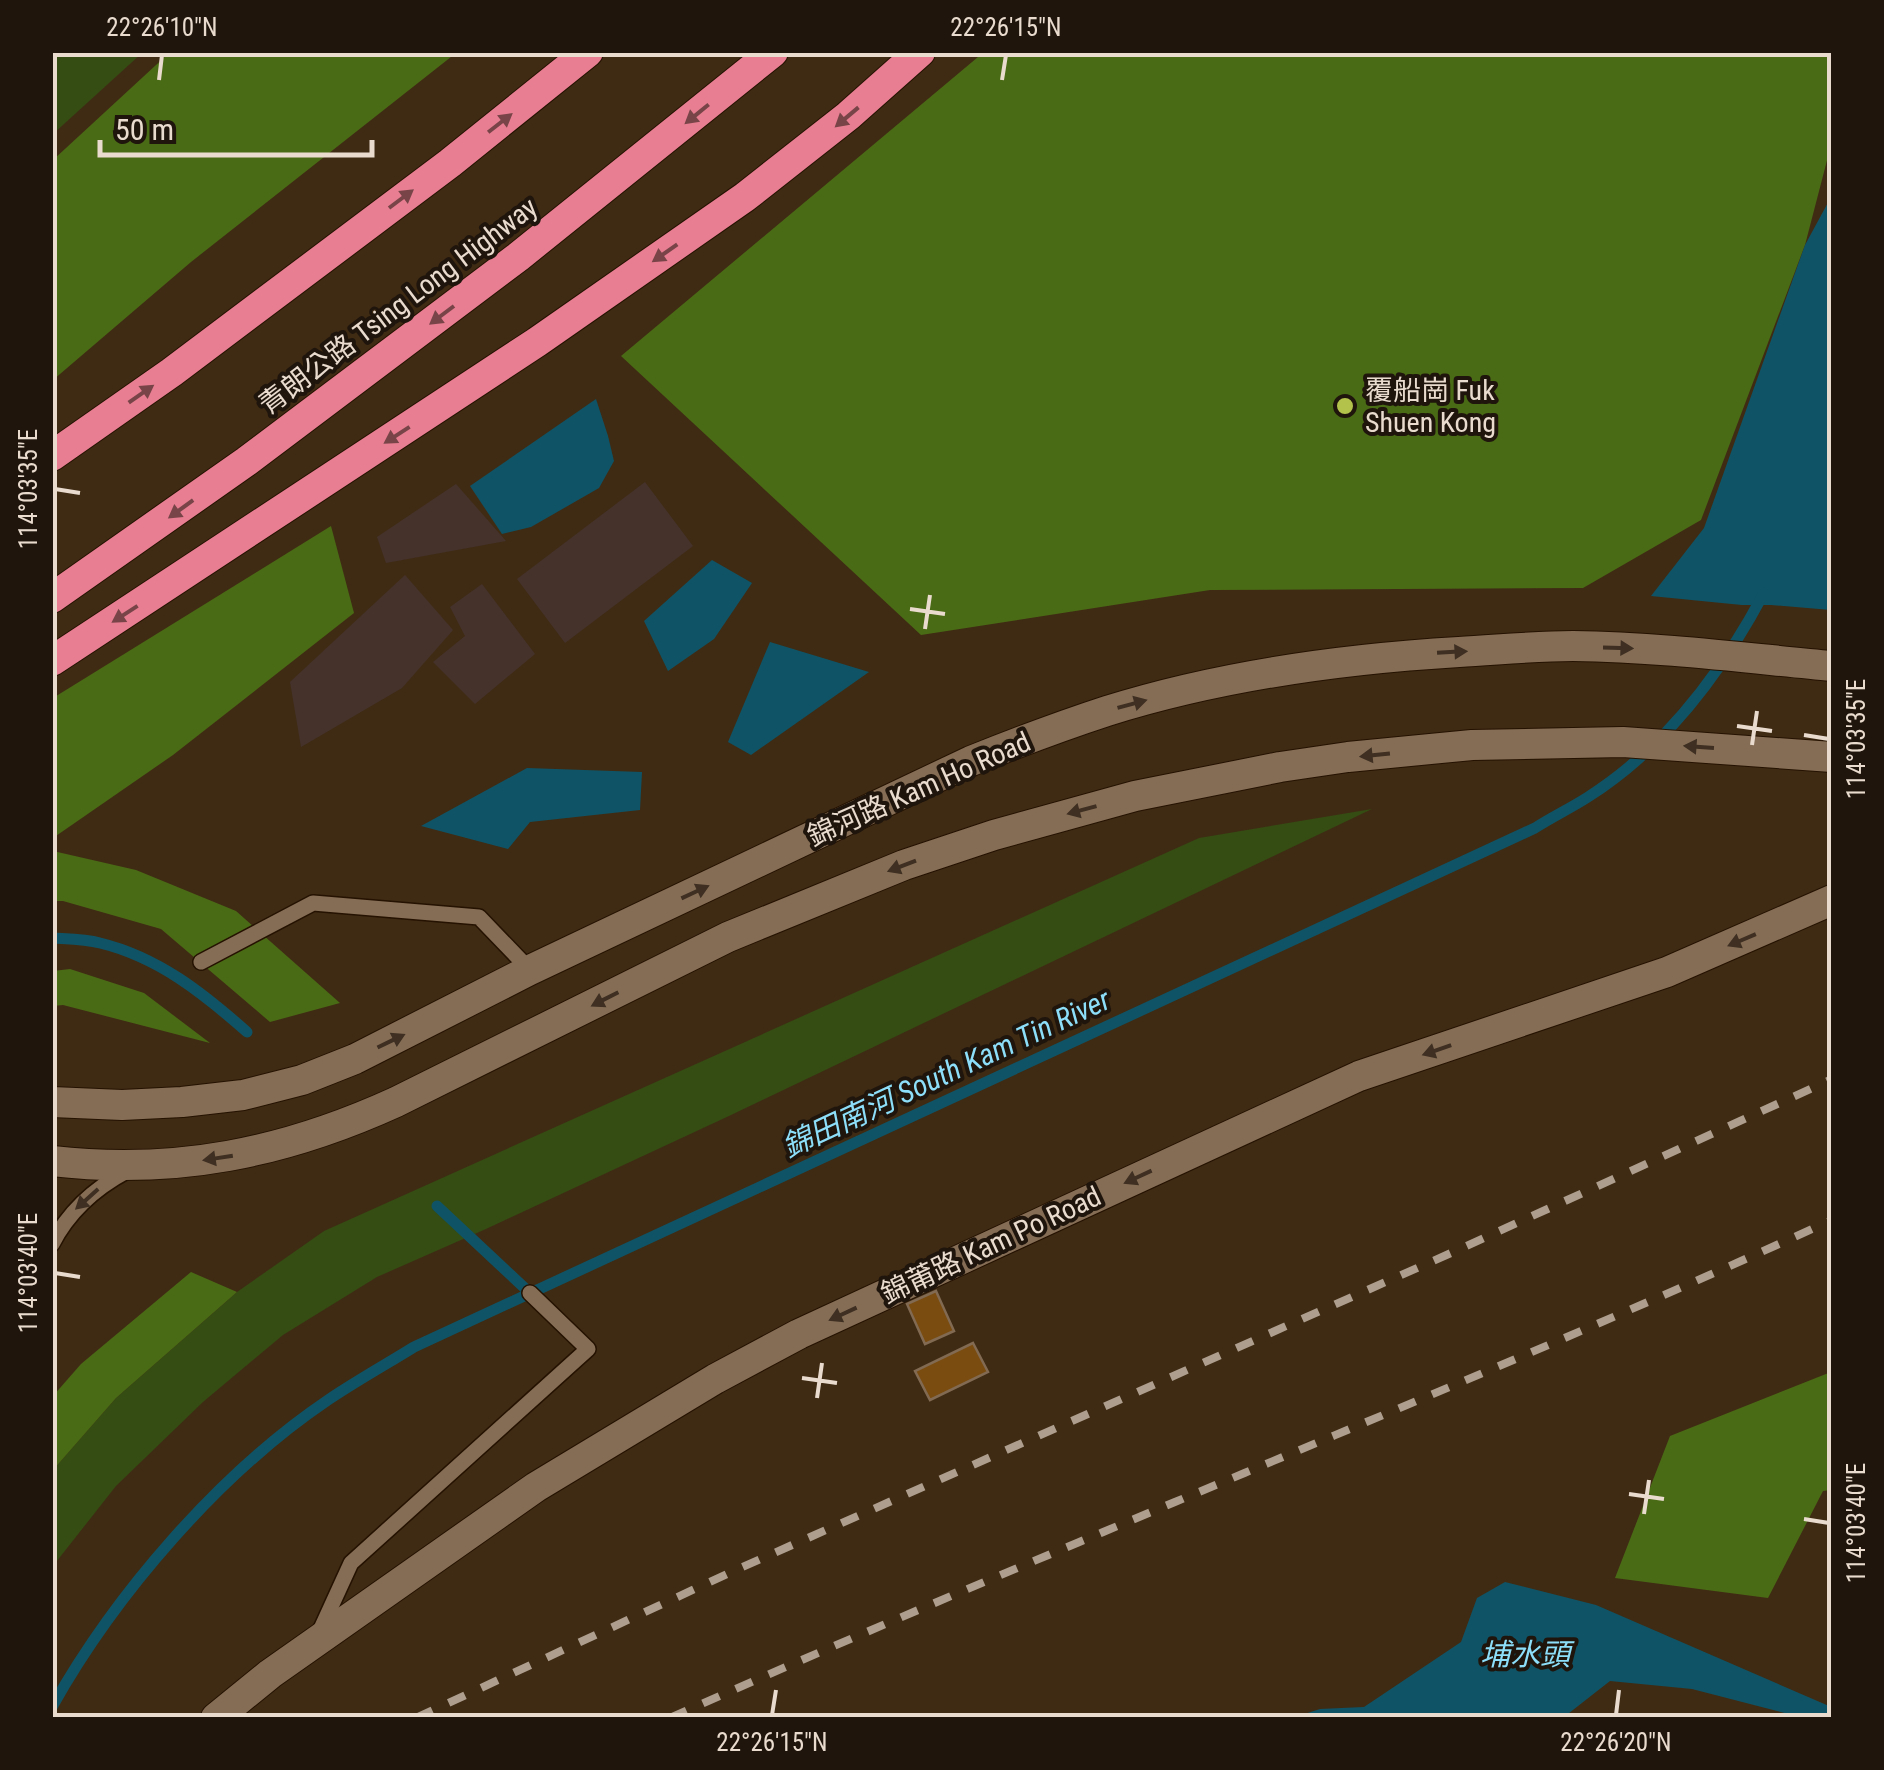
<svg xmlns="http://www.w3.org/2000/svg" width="1884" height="1770" viewBox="0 0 1884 1770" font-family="'Roboto Condensed','Noto Sans TC',sans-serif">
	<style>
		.industrial { fill: #45322b }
		.green { fill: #354c13 }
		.forest { fill: #4a6b15 }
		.water { fill: #0f5466 }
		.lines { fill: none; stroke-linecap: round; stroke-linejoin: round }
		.stream { stroke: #0f5466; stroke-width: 11 }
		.building { fill: #7a4c10; stroke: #816a51; stroke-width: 2.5 }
		.lane-casing { stroke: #251200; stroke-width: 18 }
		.street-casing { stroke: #251200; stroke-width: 32 }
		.secondary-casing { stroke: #251200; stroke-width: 32 }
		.highway-casing { stroke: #251200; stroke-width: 32 }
		.lane { stroke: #856d55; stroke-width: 15 }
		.street { stroke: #856d55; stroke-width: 30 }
		.secondary { stroke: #856d55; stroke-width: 30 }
		.highway { stroke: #e77e91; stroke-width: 30 }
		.rail { stroke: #ae9e8d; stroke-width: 8; stroke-dasharray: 18 18; stroke-linecap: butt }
		.oneway { fill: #794448 }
		.oneway2 { fill: #3e2f22 }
		.ticks { fill: none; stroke: #e9dbce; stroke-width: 4 }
		.poi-dot { fill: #b3c24b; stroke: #1f150c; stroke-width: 4 }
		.labels { text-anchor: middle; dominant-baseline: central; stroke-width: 8; stroke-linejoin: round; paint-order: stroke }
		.street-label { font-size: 28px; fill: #e9dbce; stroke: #1f150c }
		.poi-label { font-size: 28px; fill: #e9dbce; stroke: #1f150c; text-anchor: start }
		.water-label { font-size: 30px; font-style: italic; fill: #8cdef9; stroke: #1f150c }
		.neatline { fill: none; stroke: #e9dbce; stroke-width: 4 }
		.ticks-label { font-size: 25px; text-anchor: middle; fill: #e9dbce }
	</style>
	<rect width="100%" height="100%" fill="#3f2b14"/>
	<g class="industrial">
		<polygon points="645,482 693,546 565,643 517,579"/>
		<polygon points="456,484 506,541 386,563 377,537"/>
		<polygon points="405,575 453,630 402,688 301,747 290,682"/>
		<polygon points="482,584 535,654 475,704 433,662 465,636 450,607"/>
	</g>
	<g class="green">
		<polygon points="53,52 142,52 142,53 53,134"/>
		<polygon points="1372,809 729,1116 486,1229 377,1277 283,1335 203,1402 116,1486 53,1566 53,1470 116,1398 237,1292 324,1231 1199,838"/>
	</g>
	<g class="forest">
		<polygon points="984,52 1831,53 1831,145 1805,245 1701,520 1583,588 1210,590 921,635 621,356"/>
		<polygon points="169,53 456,53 191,262 53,380 53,160"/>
		<polygon points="331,526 354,613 173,755 53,838 53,698"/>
		<polygon points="53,851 136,870 236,911 340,1003 270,1022 161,929 63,901 53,901"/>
		<polygon points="70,969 144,993 210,1043 63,1005 53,1006 53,971"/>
		<polygon points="191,1272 237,1292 116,1398 53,1470 53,1396 81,1364"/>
		<polygon points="1831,1372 1831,1490 1823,1491 1768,1598 1615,1578 1670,1436"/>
	</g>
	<g class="water">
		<polygon points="1831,197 1831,610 1771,605 1742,605 1651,596 1704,528 1805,245"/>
		<polygon points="596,399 608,436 614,461 599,488 531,527 502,534 470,486"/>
		<polygon points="712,560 752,583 714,639 668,671 644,621"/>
		<polygon points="770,642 869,672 751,755 728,742"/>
		<polygon points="527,768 642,772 640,810 530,822 508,849 421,826"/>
		<polygon points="1505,1582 1596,1605 1829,1706 1831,1703 1831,1717 1800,1717 1692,1689 1610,1681 1564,1717 1295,1717 1320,1709 1364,1707 1461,1642 1477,1598"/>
	</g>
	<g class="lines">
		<g class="stream">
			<path d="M52,938C68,939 85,939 100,943C158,957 203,993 247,1032"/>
			<polyline points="437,1206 530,1293"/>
			<path d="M52,1707C116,1593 220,1473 328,1400C356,1381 385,1365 414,1347L1535,828C1552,817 1571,808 1588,797C1665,748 1722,672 1764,593"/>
		</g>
	</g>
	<g class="building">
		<polygon points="936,1291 954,1331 925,1344 907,1304"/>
		<polygon points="973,1343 988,1372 930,1400 915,1371"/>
	</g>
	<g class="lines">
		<defs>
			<g id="lane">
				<polyline points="201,962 313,903 479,917 530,970"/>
				<path d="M52,1244C69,1211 95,1188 127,1171"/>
				<polyline points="319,1633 351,1563 588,1349 530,1293"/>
			</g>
			<polyline id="street" points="216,1718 270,1674 536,1487 715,1379 799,1334 1359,1076 1667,972 1832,900"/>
			<g id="secondary">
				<path d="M52,1102L122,1105L182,1102L243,1095L302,1080L355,1059L530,970L971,761C1016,743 1061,726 1107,711C1222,675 1340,659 1459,652C1497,650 1535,646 1573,646C1659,647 1746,658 1832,666"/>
				<path d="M52,1161C176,1175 284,1153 396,1102L728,937L904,865L994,835L1135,796L1280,767L1348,757L1472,745L1623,742L1832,757"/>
			</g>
			<g id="highway">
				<polyline points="52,456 172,372 450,163 588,52"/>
				<polyline points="52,598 247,461 518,257 773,52"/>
				<polyline points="52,661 537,342 745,197 848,116 920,52"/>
			</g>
		</defs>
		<use href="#lane" class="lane-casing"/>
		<use href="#street" class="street-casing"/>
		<use href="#secondary" class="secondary-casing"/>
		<use href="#highway" class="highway-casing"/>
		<use href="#lane" class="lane"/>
		<use href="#street" class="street"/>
		<use href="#secondary" class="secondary"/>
		<use href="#highway" class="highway"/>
		<g class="rail">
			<polyline points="416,1718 738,1569 1460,1249 1832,1079"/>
			<path d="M670,1718C1055,1546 1448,1395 1832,1220"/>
		</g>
	</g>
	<defs><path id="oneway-solid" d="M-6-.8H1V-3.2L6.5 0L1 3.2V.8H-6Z" transform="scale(2.5)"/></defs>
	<g class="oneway">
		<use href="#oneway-solid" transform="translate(697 114) rotate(141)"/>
		<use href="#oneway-solid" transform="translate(847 117) rotate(140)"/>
		<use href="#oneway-solid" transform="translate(500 123) rotate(-38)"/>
		<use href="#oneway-solid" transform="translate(401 199) rotate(-37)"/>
		<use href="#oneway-solid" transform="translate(665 253) rotate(145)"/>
		<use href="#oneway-solid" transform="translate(442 315) rotate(143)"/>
		<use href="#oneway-solid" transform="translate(141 394) rotate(-35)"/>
		<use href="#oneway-solid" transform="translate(397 435) rotate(147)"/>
		<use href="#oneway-solid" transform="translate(181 509) rotate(144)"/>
		<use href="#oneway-solid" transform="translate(125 614) rotate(147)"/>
	</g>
	<g class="oneway2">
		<use href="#oneway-solid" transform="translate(1618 648) rotate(2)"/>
		<use href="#oneway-solid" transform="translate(1452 652) rotate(-3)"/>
		<use href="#oneway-solid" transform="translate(1132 704) rotate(-15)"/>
		<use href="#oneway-solid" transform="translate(1699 747) rotate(-176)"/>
		<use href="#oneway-solid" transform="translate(1375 755) rotate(174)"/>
		<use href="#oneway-solid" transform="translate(1082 810) rotate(165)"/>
		<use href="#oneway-solid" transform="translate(902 866) rotate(159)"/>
		<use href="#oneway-solid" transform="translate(695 892) rotate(-25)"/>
		<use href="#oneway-solid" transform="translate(1742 940) rotate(157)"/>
		<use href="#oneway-solid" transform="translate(605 999) rotate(153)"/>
		<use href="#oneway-solid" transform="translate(391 1041) rotate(-26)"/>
		<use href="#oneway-solid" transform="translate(1437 1050) rotate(161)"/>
		<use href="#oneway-solid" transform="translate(218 1158) rotate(171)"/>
		<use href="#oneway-solid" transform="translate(1138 1177) rotate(155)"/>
		<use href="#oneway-solid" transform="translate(87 1199) rotate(138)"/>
		<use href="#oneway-solid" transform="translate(843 1314) rotate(155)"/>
	</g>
	<path class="ticks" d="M159,80L162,55M1002,80L1006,55M55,489L80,493M910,609L945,614M925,629L930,595M1737,726L1772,731M1804,735L1829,739M1752,745L1757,711M55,1273L80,1277M802,1378L837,1383M817,1398L822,1363M1629,1494L1664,1499M1644,1514L1649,1480M1804,1519L1829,1523M772,1715L776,1690M1616,1715L1619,1690"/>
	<circle class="poi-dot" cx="1345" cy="406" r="10"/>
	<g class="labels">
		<g class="street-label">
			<text transform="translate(398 306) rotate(-37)">青朗公路 Tsing Long Highway</text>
			<text transform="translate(919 789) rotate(-24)">錦河路 Kam Ho Road</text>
			<text transform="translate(991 1245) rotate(-25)">錦莆路 Kam Po Road</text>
		</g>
		<g class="poi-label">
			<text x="1365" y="390">覆船崗 Fuk<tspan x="1365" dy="32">Shuen Kong</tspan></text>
		</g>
		<g class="water-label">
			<text transform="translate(946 1073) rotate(-25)">錦田南河 South Kam Tin River</text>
			<text x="1525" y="1654">埔水頭</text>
		</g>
	</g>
	<rect width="1884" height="1770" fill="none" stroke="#1f150c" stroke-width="110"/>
	<path d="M100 140v15h272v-15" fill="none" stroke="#e9dbce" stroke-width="5"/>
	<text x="115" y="140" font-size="30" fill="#e9dbce" stroke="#1f150c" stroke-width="8" paint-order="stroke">50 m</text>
	<rect x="55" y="55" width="1774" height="1660" class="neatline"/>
	<g class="ticks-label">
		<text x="162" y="36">22°26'10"N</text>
		<text x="1006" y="36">22°26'15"N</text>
		<text transform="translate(28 489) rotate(-90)" y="9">114°03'35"E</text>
		<text transform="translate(1856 739) rotate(-90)" y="9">114°03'35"E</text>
		<text transform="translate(28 1273) rotate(-90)" y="9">114°03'40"E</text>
		<text transform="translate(1856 1523) rotate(-90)" y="9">114°03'40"E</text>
		<text x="772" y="1751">22°26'15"N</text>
		<text x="1616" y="1751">22°26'20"N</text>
	</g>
</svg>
